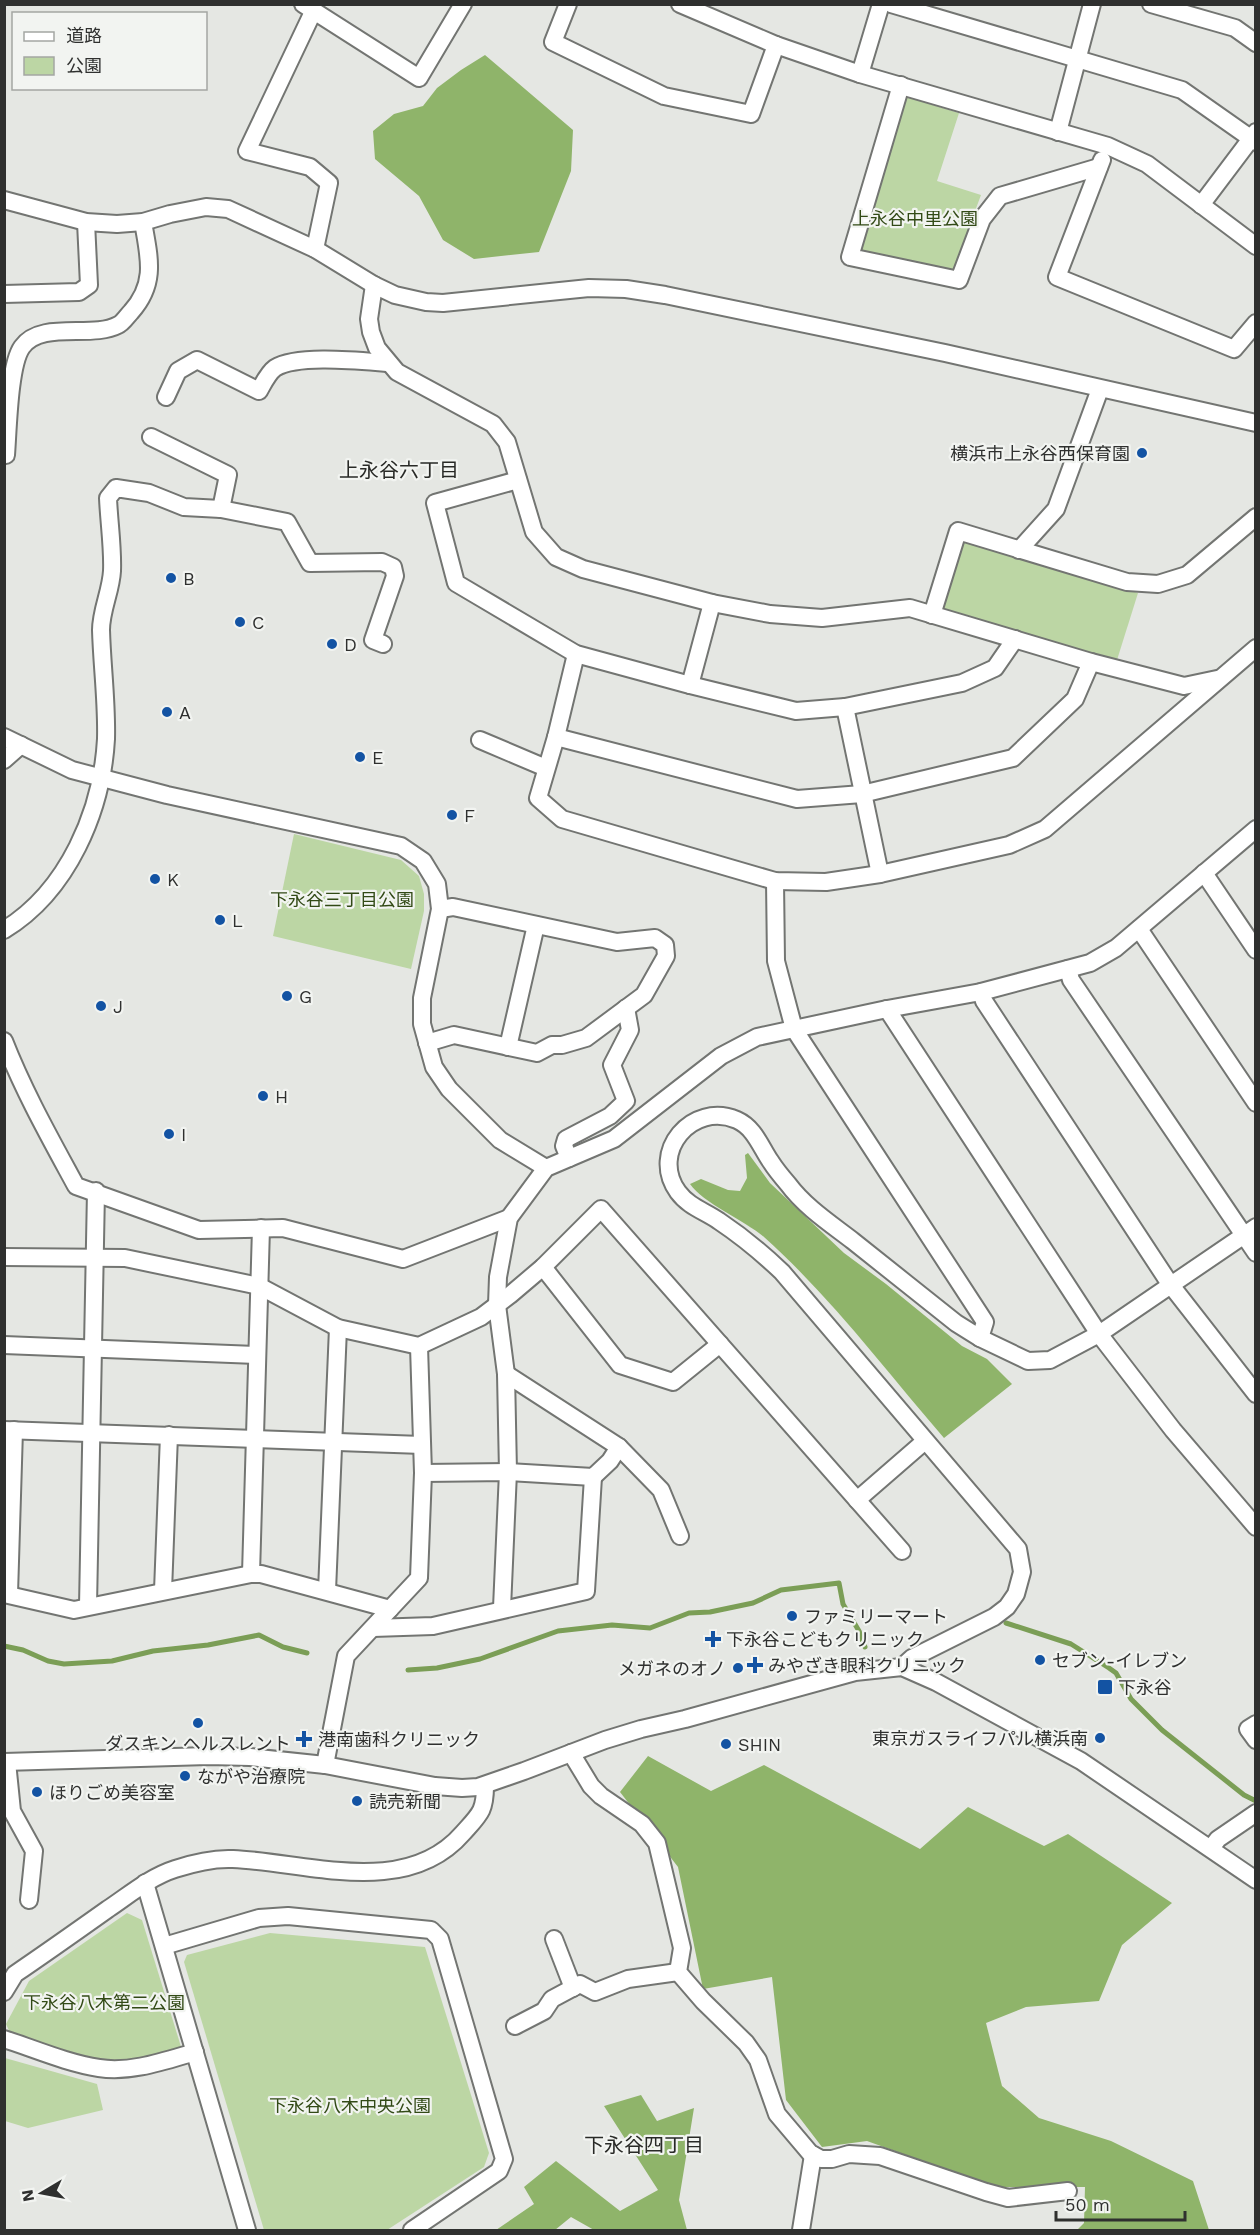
<svg xmlns="http://www.w3.org/2000/svg" width="1260" height="2235" viewBox="0 0 1260 2235" font-family="'Work Sans','Noto Sans JP',sans-serif">
	<style>
		.green { fill: #bcd6a4 }
		.forest { fill: #8fb46a }
		.lines { fill: none; stroke-linecap: round; stroke-linejoin: round }
		.stream { stroke: #7b9e56; stroke-width: 5 }
		.minor-casing { stroke: #737572; stroke-width: 20 }
		.minor { stroke: #fff; stroke-width: 16 }
		.poi-dot { fill: #1353a3; stroke: #f2f4f1; stroke-width: 2 }
		.labels { text-anchor: middle; dominant-baseline: central; stroke-width: 4.5; stroke-linejoin: round; paint-order: stroke }
		.park-label { font-size: 18px; fill: #324a16; stroke: #f2f4f1 }
		.poi-label { font-size: 18px; fill: #2f302f; stroke: #f2f4f1; text-anchor: start }
		.neighbourhood-label { font-size: 20px; fill: #292a27; stroke: #f2f4f1 }
	</style>
	<rect width="100%" height="100%" fill="#e5e7e3"/>
	<g class="green">
		<polygon points="907,97 959,113 937,181 981,195 953,270 861,250"/>
		<polygon points="963,540 1138,593 1117,660 941,610"/>
		<polygon points="294,834 401,860 419,876 424,894 424,911 411,969 273,936"/>
		<polygon points="127,1913 142,1920 182,2050 135,2062 99,2065 12,2037 6,2024 29,1981"/>
		<polygon points="270,1933 425,1947 489,2153 484,2167 387,2230 264,2230 184,1962 187,1955"/>
		<polygon points="5,2058 97,2084 103,2110 28,2128 5,2121"/>
	</g>
	<g class="forest">
		<polygon points="485,55 573,130 571,171 539,252 474,259 443,240 419,196 375,159 373,131 394,114 423,106 437,88 461,70"/>
		<path d="M748,1153L770,1183L844,1253L886,1284L962,1346L987,1359L1012,1384L944,1438C886,1371 831,1297 764,1237C744,1220 703,1203 690,1184L701,1179L728,1190L740,1191L747,1178L745,1155Z"/>
		<polygon points="648,1756 711,1791 764,1765 920,1849 968,1807 1044,1846 1068,1834 1172,1903 1122,1945 1099,2001 1026,2007 986,2023 1002,2086 1039,2118 1111,2141 1193,2181 1209,2230 1077,2230 1084,2223 1085,2187 995,2187 867,2141 822,2147 786,2100 772,1977 703,1989 678,1867 620,1792"/>
		<polygon points="641,2095 657,2121 694,2108 679,2200 687,2230 594,2230 571,2217 555,2230 496,2230 534,2204 524,2187 556,2161 620,2211 658,2190 604,2106"/>
	</g>
	<g class="lines">
		<g class="stream">
			<polyline points="1006,1623 1071,1644 1109,1668 1116,1673 1131,1699 1162,1730 1244,1795 1256,1801"/>
			<polyline points="4,1646 23,1650 48,1661 64,1664 112,1661 153,1651 208,1645 259,1635 283,1647 307,1653"/>
			<polyline points="408,1670 437,1668 480,1659 558,1631 612,1625 650,1628 689,1613 710,1612 753,1603 781,1590 839,1583 843,1604 859,1631 865,1647"/>
		</g>
		<defs>
			<g id="minor">
				<polyline points="303,4 419,78 463,4"/>
				<polyline points="568,4 553,42 664,96 751,114 776,45"/>
				<polyline points="680,4 776,45 860,74 1108,146 1147,164 1256,246"/>
				<polyline points="891,4 1182,90 1256,142"/>
				<polyline points="1151,4 1235,28 1256,43"/>
				<polyline points="313,12 247,151 310,167 329,183 315,249"/>
				<polyline points="860,74 881,4"/>
				<polyline points="901,85 850,257 959,280 982,219 1000,196 1099,167"/>
				<polyline points="1058,132 1092,4"/>
				<polyline points="1102,160 1057,277 1234,349 1256,323"/>
				<polyline points="4,200 86,222 117,224 143,222 170,214 206,207 228,209 315,249 374,285 395,295 426,302 443,303 589,288 626,289 665,295 945,353 1256,423"/>
				<polyline points="1201,205 1256,132"/>
				<polyline points="374,285 369,319 371,332 377,348 397,372 493,424 507,442 534,532 556,557 583,569 712,603 770,614 822,618 910,608 1091,662 1184,686 1217,679"/>
				<polyline points="4,294 79,292 89,285 86,222"/>
				<path d="M166,397L178,371L197,360L259,391C263,384 268,373 275,368C297,354 361,361 388,363"/>
				<polyline points="151,437 228,475 221,509"/>
				<path d="M6,455C8,430 9,365 22,347C41,320 92,339 118,325C123,323 127,316 131,312C157,283 149,257 143,222"/>
				<polyline points="518,480 435,503 456,583 576,654 690,685 796,711 845,707 962,683 995,668 1015,639"/>
				<polyline points="1019,550 1056,509 1100,389"/>
				<polyline points="932,615 958,531 1127,582 1158,584 1187,575 1256,517"/>
				<polyline points="576,654 556,737 538,798 562,819 775,881 826,882 880,874 1009,845 1045,829 1256,648"/>
				<polyline points="690,685 712,603"/>
				<polyline points="845,707 880,874"/>
				<polyline points="4,737 72,770 167,795 401,846 423,861 437,884 440,909 422,998 422,1024 434,1067 449,1089 500,1140 546,1168"/>
				<polyline points="556,737 797,799 862,794 1013,758 1075,699 1091,662"/>
				<polyline points="480,740 546,768"/>
				<polyline points="4,760 21,745"/>
				<polyline points="1204,873 1256,950"/>
				<polyline points="775,881 776,961 794,1029 985,1322 980,1338"/>
				<polyline points="1139,929 1256,1103"/>
				<path d="M4,930C68,891 102,811 106,739C107,702 102,666 101,630C101,610 111,591 112,571C113,548 109,522 108,498L116,488L149,493L184,507L221,509L287,522L310,563L382,562L393,567L395,576L373,640L383,644"/>
				<polyline points="1068,969 1071,980 1256,1253"/>
				<polyline points="981,992 984,1001 1170,1284 1256,1394"/>
				<polyline points="887,1009 1099,1334 1173,1430 1256,1527"/>
				<path d="M4,1041C24,1092 50,1138 76,1186L199,1230L283,1228L403,1259L509,1218"/>
				<polyline points="427,1043 454,1035 537,1053 552,1045 562,1045 586,1038 644,995 666,956 665,945 655,938 617,942 453,907 440,909"/>
				<polyline points="508,1047 536,925"/>
				<polyline points="569,1158 564,1146 566,1139 610,1116 626,1101 612,1065 630,1030 626,1008"/>
				<polyline points="4,1257 125,1258 259,1286 338,1328 419,1346 481,1317 510,1295 543,1267 601,1209 902,1551"/>
				<polyline points="543,1267 620,1365 673,1382 720,1344"/>
				<polyline points="4,1345 257,1355"/>
				<polyline points="506,1374 619,1447 661,1490 680,1536"/>
				<polyline points="4,1430 422,1445"/>
				<polyline points="423,1473 508,1472 593,1477 610,1461 619,1447"/>
				<polyline points="857,1500 925,1441"/>
				<polyline points="251,1574 261,1228"/>
				<polyline points="163,1591 169,1435"/>
				<polyline points="327,1591 338,1328"/>
				<polyline points="4,1594 74,1610 251,1574 261,1574 390,1609"/>
				<polyline points="9,1594 14,1430"/>
				<polyline points="88,1606 96,1191"/>
				<polyline points="502,1608 508,1472 506,1374 497,1305 498,1277 509,1218 546,1168 614,1139 721,1056 757,1037 887,1009 981,992 1090,963 1116,948 1256,829"/>
				<polyline points="373,1628 433,1626 586,1591 593,1477"/>
				<path d="M902,1667L912,1658L994,1617L1007,1607L1016,1594L1022,1572L1018,1549L782,1272C761,1252 743,1237 719,1221C705,1211 689,1207 678,1192C649,1152 692,1101 737,1120C755,1128 761,1148 771,1162C776,1170 782,1177 788,1184C805,1207 831,1224 853,1241C887,1268 922,1296 956,1323L980,1338L1028,1361L1050,1360L1099,1334L1256,1227"/>
				<polyline points="1256,1724 1248,1729 1256,1740"/>
				<polyline points="571,1753 591,1786 601,1796 642,1824 657,1843 682,1948 678,1972 703,2001 746,2043 758,2060 777,2114 810,2153 821,2159 832,2159 849,2154 880,2156 986,2192 1008,2198 1068,2191"/>
				<polyline points="4,1762 208,1756 250,1757 325,1765 435,1786 462,1788 478,1787 524,1771 605,1740 641,1729 685,1719 855,1672 902,1667 936,1682 1081,1761 1256,1880"/>
				<polyline points="7,1762 12,1811 34,1851 29,1900"/>
				<polyline points="325,1765 346,1656 419,1578 423,1473 419,1346"/>
				<polyline points="1211,1848 1218,1839 1256,1813"/>
				<polyline points="145,1883 247,2230"/>
				<polyline points="554,1939 573,1988"/>
				<polyline points="164,1946 259,1918 288,1916 431,1930 440,1939 504,2159 499,2171 412,2230"/>
				<path d="M4,1992L15,1974C46,1953 77,1931 108,1909C129,1895 150,1877 175,1869C193,1863 213,1858 233,1859C307,1862 406,1899 463,1833C480,1814 485,1811 485,1786"/>
				<polyline points="515,2026 544,2011 552,1999 580,1984 595,1992 628,1979 678,1972"/>
				<path d="M4,2039C35,2049 67,2063 99,2068C131,2073 164,2061 195,2052"/>
				<polyline points="801,2230 813,2155"/>
			</g>
		</defs>
		<use href="#minor" class="minor-casing"/>
		<use href="#minor" class="minor"/>
	</g>
	<g class="poi-dot">
		<circle cx="1142" cy="453" r="6"/>
		<circle cx="171" cy="578" r="6"/>
		<circle cx="240" cy="622" r="6"/>
		<circle cx="332" cy="644" r="6"/>
		<circle cx="167" cy="712" r="6"/>
		<circle cx="360" cy="757" r="6"/>
		<circle cx="452" cy="815" r="6"/>
		<circle cx="155" cy="879" r="6"/>
		<circle cx="220" cy="920" r="6"/>
		<circle cx="287" cy="996" r="6"/>
		<circle cx="101" cy="1006" r="6"/>
		<circle cx="263" cy="1096" r="6"/>
		<circle cx="169" cy="1134" r="6"/>
		<circle cx="792" cy="1616" r="6"/>
		<path d="M710 1630h6v6h6v6h-6v6h-6v-6h-6v-6h6z"/>
		<circle cx="1040" cy="1660" r="6"/>
		<path d="M752 1656h6v6h6v6h-6v6h-6v-6h-6v-6h6z"/>
		<circle cx="738" cy="1668" r="6"/>
		<rect x="1097" y="1679" width="16" height="16" rx="3"/>
		<circle cx="198" cy="1723" r="6"/>
		<circle cx="1100" cy="1738" r="6"/>
		<path d="M301 1730h6v6h6v6h-6v6h-6v-6h-6v-6h6z"/>
		<circle cx="726" cy="1744" r="6"/>
		<circle cx="185" cy="1776" r="6"/>
		<circle cx="37" cy="1792" r="6"/>
		<circle cx="357" cy="1801" r="6"/>
	</g>
	<g class="labels">
		<g class="park-label">
			<text x="915" y="218">上永谷中里公園</text>
			<text x="342" y="899">下永谷三丁目公園</text>
			<text x="104" y="2002">下永谷八木第二公園</text>
			<text x="350" y="2105">下永谷八木中央公園</text>
		</g>
		<g class="poi-label">
			<text x="1130" y="453" text-anchor="end">横浜市上永谷西保育園</text>
			<text x="183" y="578">B</text>
			<text x="252" y="622">C</text>
			<text x="344" y="644">D</text>
			<text x="179" y="712">A</text>
			<text x="372" y="757">E</text>
			<text x="464" y="815">F</text>
			<text x="167" y="879">K</text>
			<text x="232" y="920">L</text>
			<text x="299" y="996">G</text>
			<text x="113" y="1006">J</text>
			<text x="275" y="1096">H</text>
			<text x="181" y="1134">I</text>
			<text x="804" y="1616">ファミリーマート</text>
			<text x="726" y="1639">下永谷こどもクリニック</text>
			<text x="1052" y="1660">セブン-イレブン</text>
			<text x="768" y="1665">みやざき眼科クリニック</text>
			<text x="726" y="1668" text-anchor="end">メガネのオノ</text>
			<text x="1118" y="1687">下永谷</text>
			<text x="1088" y="1738" text-anchor="end">東京ガスライフパル横浜南</text>
			<text x="318" y="1739">港南歯科クリニック</text>
			<text x="198" y="1743" text-anchor="middle">ダスキン ヘルスレント</text>
			<text x="738" y="1744">SHIN</text>
			<text x="197" y="1776">ながや治療院</text>
			<text x="49" y="1792">ほりごめ美容室</text>
			<text x="369" y="1801">読売新聞</text>
		</g>
		<g class="neighbourhood-label">
			<text x="399" y="470">上永谷六丁目</text>
			<text x="644" y="2145">下永谷四丁目</text>
		</g>
	</g>
	<rect width="1260" height="2235" fill="none" stroke="#2f302f" stroke-width="12"/>
	<rect x="12" y="12" width="195" height="78" fill="#f2f4f1" stroke="#a4a6a3" stroke-width="1.5"/>
	<rect x="24" y="32" width="30" height="9" fill="#ffffff" stroke="#a4a6a3" stroke-width="1.5"/>
	<text x="66" y="42" font-size="18" fill="#2f302f">道路</text>
	<rect x="24" y="57" width="30" height="18" fill="#bcd6a4" stroke="#a4a6a3" stroke-width="1.5"/>
	<text x="66" y="72" font-size="18" fill="#2f302f">公園</text>
	<g transform="translate(42 2193) rotate(260)" stroke="#f2f4f1" stroke-width="4.5" paint-order="stroke">
	<path d="M0-4.5L10 22L0 15L-10 22Z" fill="#2f302f"/>
	<text y="-9" font-size="16" font-weight="bold" text-anchor="middle" fill="#2f302f">N</text>
	</g>
	<path d="M1056 2211v9h129v-9" fill="none" stroke="#2f302f" stroke-width="3"/>
	<text x="1065" y="2211" font-size="18" fill="#2f302f" stroke="#f2f4f1" stroke-width="4.5" paint-order="stroke">50 m</text>
</svg>
